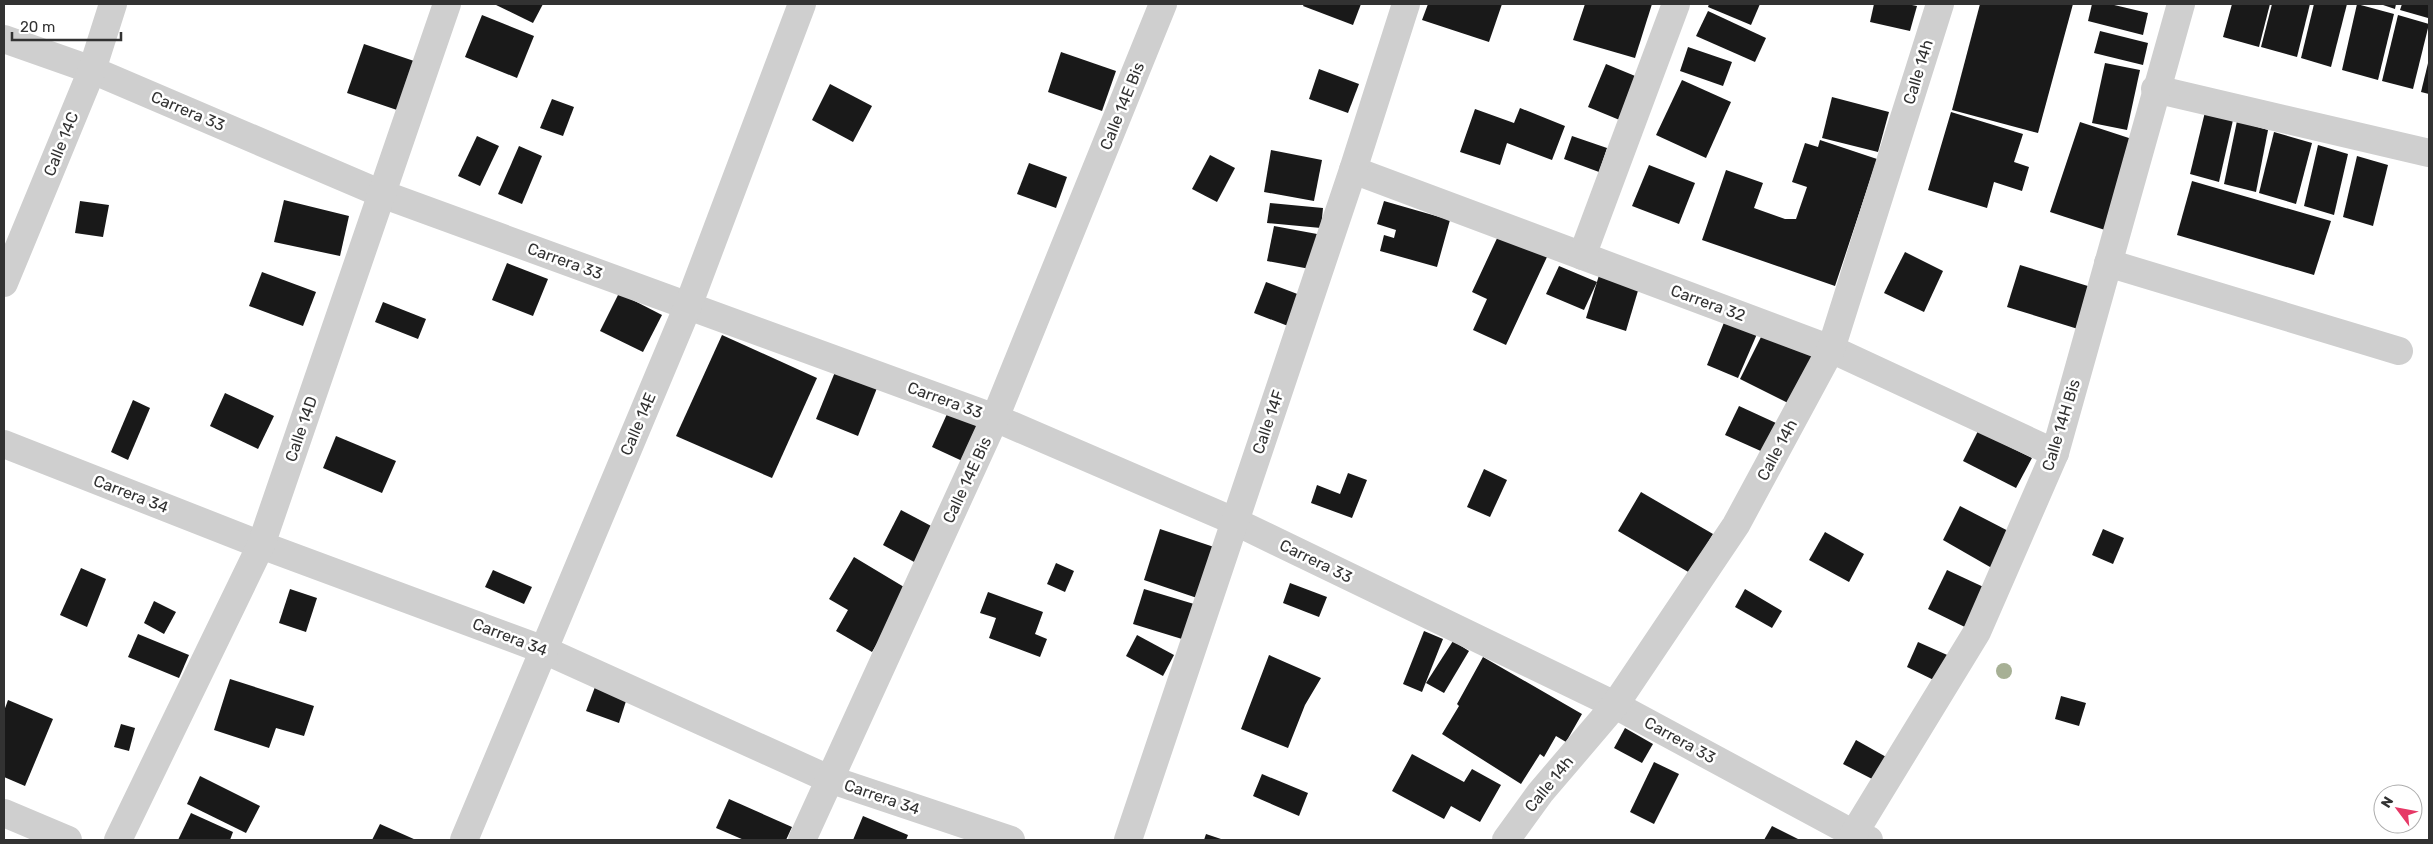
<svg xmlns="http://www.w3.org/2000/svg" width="2433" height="844" viewBox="0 0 2433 844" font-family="Rubik,sans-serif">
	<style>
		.building { fill: #191919 }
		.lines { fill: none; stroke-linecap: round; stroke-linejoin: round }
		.minor { stroke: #cfcfcf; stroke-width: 28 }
		.tree { fill: #a7b095 }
		.labels { text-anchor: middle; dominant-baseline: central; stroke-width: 5; stroke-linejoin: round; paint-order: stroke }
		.street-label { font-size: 16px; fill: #323232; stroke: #fff }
	</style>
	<rect width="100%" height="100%" fill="#fff"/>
	<g class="building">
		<polygon points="494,4 543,4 533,23"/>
		<polygon points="1304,4 1361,4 1353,25 1303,6"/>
		<polygon points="1428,4 1502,4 1489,42 1422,20"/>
		<polygon points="1585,4 1652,4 1635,58 1573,40"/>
		<polygon points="1709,4 1760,4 1751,25 1708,7"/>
		<polygon points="1874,4 1907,4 1917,6 1910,31 1870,22"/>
		<polygon points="1980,4 2073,4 2038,133 1952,110"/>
		<polygon points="2092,4 2110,4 2148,13 2143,35 2088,21"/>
		<polygon points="2232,4 2270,4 2259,47 2223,37"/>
		<polygon points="2272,4 2310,4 2297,57 2261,47"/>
		<polygon points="2314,4 2347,4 2331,67 2301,58"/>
		<polygon points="2357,4 2394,14 2378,80 2342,70"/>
		<polygon points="2380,4 2396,4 2395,9"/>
		<polygon points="2402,4 2429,4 2428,18 2400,10"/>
		<polygon points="1708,11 1766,38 1755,62 1696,36"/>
		<polygon points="482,15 534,36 517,78 465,57"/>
		<polygon points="2398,15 2429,24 2413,89 2382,81"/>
		<polygon points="2100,31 2148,43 2143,65 2094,53"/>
		<polygon points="364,44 414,61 397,110 347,93"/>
		<polygon points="1688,47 1732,62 1723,86 1680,71"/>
		<polygon points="1061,52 1116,71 1102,111 1048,92"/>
		<polygon points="2429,59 2429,94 2421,92"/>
		<polygon points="2105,63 2140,70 2127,130 2092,123"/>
		<polygon points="1606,64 1640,78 1622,121 1588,107"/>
		<polygon points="1319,69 1359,84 1348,113 1309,99"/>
		<polygon points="1682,80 1731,102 1706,158 1656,135"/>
		<polygon points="830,84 872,106 853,142 812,120"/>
		<polygon points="1832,97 1889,112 1878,152 1822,138"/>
		<polygon points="552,99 574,107 563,136 540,128"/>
		<polygon points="1520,108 1565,126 1552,160 1507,143 1500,165 1460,152 1475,109 1514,123"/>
		<polygon points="1951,112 2023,134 2014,162 2029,167 2022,191 1994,182 1987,208 1928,190"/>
		<polygon points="2205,112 2233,120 2219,182 2190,174"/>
		<polygon points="2237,121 2268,130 2256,192 2224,184"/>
		<polygon points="2080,122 2135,140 2105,230 2050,212"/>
		<polygon points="2274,132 2312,143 2296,204 2259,193"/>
		<polygon points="477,136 499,146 480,186 458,176"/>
		<polygon points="1572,136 1607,148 1599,172 1564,159"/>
		<polygon points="1820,140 1877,159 1835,286 1702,240 1726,170 1763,183 1754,208 1785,219 1796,219 1807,187 1792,182 1805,143 1818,147"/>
		<polygon points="2318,145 2348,154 2334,215 2304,206"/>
		<polygon points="519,146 542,156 522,204 498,194"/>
		<polygon points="1271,150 1322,160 1314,201 1264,192"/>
		<polygon points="1210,155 1235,168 1217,202 1192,189"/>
		<polygon points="2357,156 2388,165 2373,226 2343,217"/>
		<polygon points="1029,163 1067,177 1056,208 1017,194"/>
		<polygon points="1649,165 1695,183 1679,224 1632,206"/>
		<polygon points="2192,181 2331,221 2314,275 2177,235"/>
		<polygon points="284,200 349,216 340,256 274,242"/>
		<polygon points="80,201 109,205 103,237 75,233"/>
		<polygon points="1384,201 1450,220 1437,267 1380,251 1384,235 1394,238 1396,230 1377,224"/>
		<polygon points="1270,203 1323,208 1321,228 1267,223"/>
		<polygon points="1274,226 1317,234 1310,269 1267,261"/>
		<polygon points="1499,234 1547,257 1506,345 1473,330 1487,299 1472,292"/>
		<polygon points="1905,252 1943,271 1924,312 1884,293"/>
		<polygon points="507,263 548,279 533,316 492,300"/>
		<polygon points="2020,265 2091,287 2078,329 2007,307"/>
		<polygon points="1559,266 1597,282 1584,310 1546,294"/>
		<polygon points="262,272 316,292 303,326 249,306"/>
		<polygon points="1600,272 1640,284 1626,331 1586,318"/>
		<polygon points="1266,282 1300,295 1288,326 1254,313"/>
		<polygon points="619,293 662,315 643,352 600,331"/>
		<polygon points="383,302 426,319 418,339 375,322"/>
		<polygon points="1725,320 1757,334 1738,378 1707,365"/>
		<polygon points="1764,331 1818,357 1794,406 1740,379"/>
		<polygon points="722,335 817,378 772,478 676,436"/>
		<polygon points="835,372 877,388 858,436 816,419"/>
		<polygon points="225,393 274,416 258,449 210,426"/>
		<polygon points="133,400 150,408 128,460 111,452"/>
		<polygon points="952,403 991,422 971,465 932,447"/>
		<polygon points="1739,406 1776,423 1763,452 1725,435"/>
		<polygon points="1978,431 2032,458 2016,488 1963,461"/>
		<polygon points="336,436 396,461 382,493 323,468"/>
		<polygon points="1484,469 1507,480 1490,517 1467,507"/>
		<polygon points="1348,473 1367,480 1352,518 1311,503 1317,485 1340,494"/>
		<polygon points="1641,492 1713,534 1690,573 1618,531"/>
		<polygon points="1960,506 2018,536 1997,571 1943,540"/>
		<polygon points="901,510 935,528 916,563 883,545"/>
		<polygon points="1160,529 1217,548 1200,599 1144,580"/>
		<polygon points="2103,529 2124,538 2113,564 2092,555"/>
		<polygon points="1825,532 1864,554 1849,582 1809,560"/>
		<polygon points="854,557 909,590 872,652 836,631 848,610 829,599"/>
		<polygon points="1056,563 1074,571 1065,592 1047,584"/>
		<polygon points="81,568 106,579 87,627 60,615"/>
		<polygon points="493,570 532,587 524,604 485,587"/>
		<polygon points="1947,570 1990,590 1971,630 1928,609"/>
		<polygon points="1290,583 1327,597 1319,617 1283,603"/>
		<polygon points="290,589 317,598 306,632 279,623"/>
		<polygon points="1144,589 1194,604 1182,639 1133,624"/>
		<polygon points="1745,589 1782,611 1772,628 1735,607"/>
		<polygon points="988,592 1043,612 1035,634 1047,639 1040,657 989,638 996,618 980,613"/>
		<polygon points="154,601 176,612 164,634 144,623"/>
		<polygon points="1424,631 1443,639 1422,692 1403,684"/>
		<polygon points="138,634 189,655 179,678 128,657"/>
		<polygon points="1137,635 1174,655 1163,676 1126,656"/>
		<polygon points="1453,641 1469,651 1444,693 1426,683"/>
		<polygon points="1918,642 1954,658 1942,684 1907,667"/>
		<polygon points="1269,655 1321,678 1305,705 1288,748 1241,729"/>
		<polygon points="1483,657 1582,714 1566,742 1556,736 1544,757 1540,754 1521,784 1442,734 1459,706 1457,704"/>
		<polygon points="230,679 314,706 304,736 276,728 269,748 214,730"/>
		<polygon points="595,687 627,698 619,723 586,711"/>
		<polygon points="2061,696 2086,703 2079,726 2055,719"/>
		<polygon points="8,700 53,719 25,786 4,777 4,711"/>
		<polygon points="121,724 135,728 129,751 114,747"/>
		<polygon points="1625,728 1653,744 1642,763 1614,748"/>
		<polygon points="1856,740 1888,758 1876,781 1843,764"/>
		<polygon points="1412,754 1464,782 1472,769 1501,785 1480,822 1451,806 1444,819 1392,791"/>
		<polygon points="1654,762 1679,774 1654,824 1630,812"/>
		<polygon points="1262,774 1308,793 1299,816 1253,796"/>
		<polygon points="200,776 260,806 246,833 187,804"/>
		<polygon points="729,799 792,827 786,840 744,840 716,828"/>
		<polygon points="191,813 233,832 230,840 178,840"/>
		<polygon points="863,816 908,835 906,840 853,840"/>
		<polygon points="380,824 416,840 372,840"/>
		<polygon points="1772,826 1800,840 1764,840"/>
		<polygon points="1206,834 1224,840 1204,840"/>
	</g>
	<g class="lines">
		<g class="minor">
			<polyline points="4,39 92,70 382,194 995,418 1234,521 1615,705 1854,834 1869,840"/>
			<polyline points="2155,89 2429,153"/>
			<polyline points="1353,170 1831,349 2055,453"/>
			<polyline points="1582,256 1676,4"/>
			<polyline points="2108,263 2399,351"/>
			<polyline points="4,283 92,70 113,4"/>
			<polyline points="4,444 261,545 544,650 829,779 1011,840"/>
			<polyline points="4,813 68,840"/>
			<polyline points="118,840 261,545 447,4"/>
			<polyline points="464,840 688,306 802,4"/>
			<polyline points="802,840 995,418 1163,4"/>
			<polyline points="1128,840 1353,170 1406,4"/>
			<polyline points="1506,840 1540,793 1615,705 1736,525 1831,349 1940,4"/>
			<polyline points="1850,840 1977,632 2055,453 2181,4"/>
		</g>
	</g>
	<circle class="tree" cx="2004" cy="671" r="8"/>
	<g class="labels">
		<g class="street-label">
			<text transform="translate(1918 72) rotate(-73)">Calle 14h</text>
			<text transform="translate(1122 106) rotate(-68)">Calle 14E Bis</text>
			<text transform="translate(188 111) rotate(23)">Carrera 33</text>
			<text transform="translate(61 144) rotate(-68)">Calle 14C</text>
			<text transform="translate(565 261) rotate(20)">Carrera 33</text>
			<text transform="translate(1708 303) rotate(20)">Carrera 32</text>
			<text transform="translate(945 400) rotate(20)">Carrera 33</text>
			<text transform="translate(1268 422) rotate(-71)">Calle 14F</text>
			<text transform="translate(638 424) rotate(-67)">Calle 14E</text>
			<text transform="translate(2061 425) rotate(-73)">Calle 14H Bis</text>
			<text transform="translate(301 429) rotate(-71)">Calle 14D</text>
			<text transform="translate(1777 450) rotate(-62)">Calle 14h</text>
			<text transform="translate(967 480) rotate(-65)">Calle 14E Bis</text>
			<text transform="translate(131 494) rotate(21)">Carrera 34</text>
			<text transform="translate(1316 561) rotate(26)">Carrera 33</text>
			<text transform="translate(510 637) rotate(21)">Carrera 34</text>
			<text transform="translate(1680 740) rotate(29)">Carrera 33</text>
			<text transform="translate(1549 784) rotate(-51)">Calle 14h</text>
			<text transform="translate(882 797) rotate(19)">Carrera 34</text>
		</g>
	</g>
	<rect width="2433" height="844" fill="none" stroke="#323232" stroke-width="10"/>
	<g transform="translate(2398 809) rotate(302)"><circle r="24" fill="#ffffff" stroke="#adadad"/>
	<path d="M0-4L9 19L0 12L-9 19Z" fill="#e63866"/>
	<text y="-8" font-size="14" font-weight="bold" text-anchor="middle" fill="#323232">N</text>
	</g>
	<path d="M12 32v8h109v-8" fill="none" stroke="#323232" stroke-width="2.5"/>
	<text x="20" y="32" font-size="15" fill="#323232" stroke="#ffffff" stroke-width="4" paint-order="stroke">20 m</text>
</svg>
